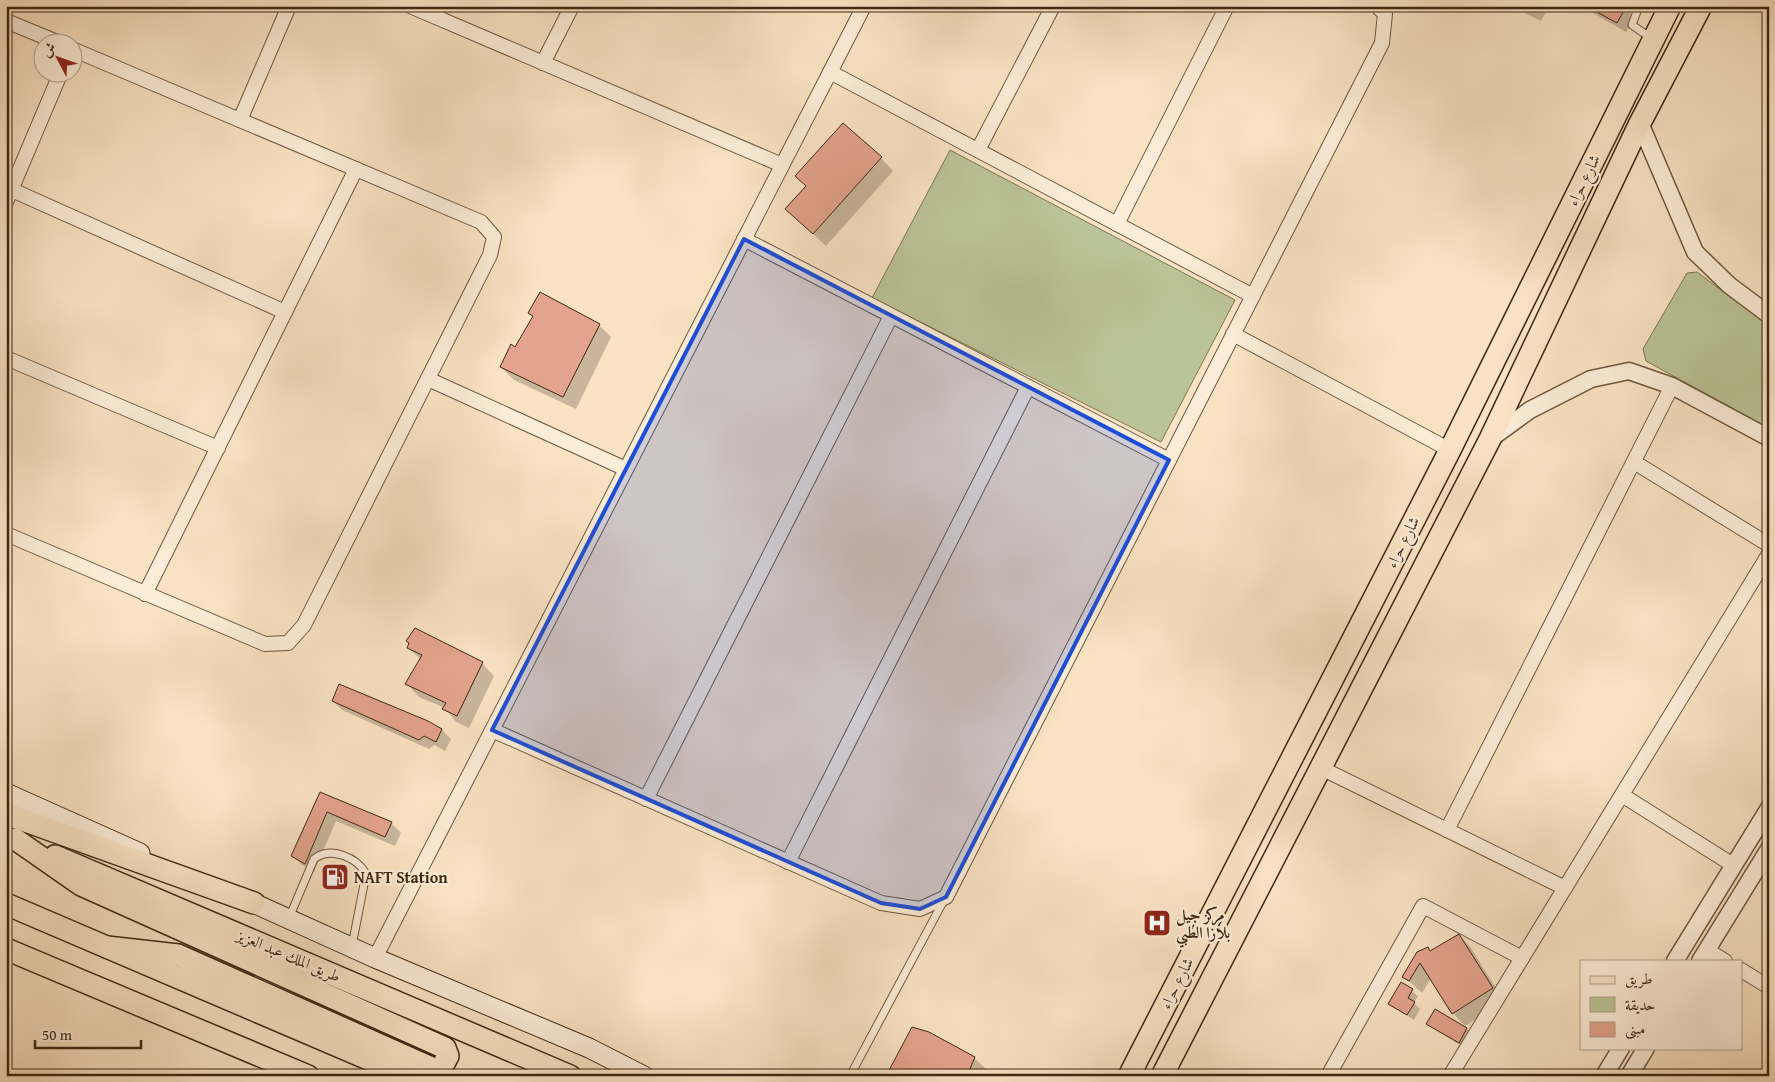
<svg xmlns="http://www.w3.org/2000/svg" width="1775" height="1082" viewBox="0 0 1775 1082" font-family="'Gentium Book Plus',Amiri,serif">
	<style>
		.green { fill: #bbc496; stroke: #7d7654 }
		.shadow { fill: #0003 }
		.building { fill: #e4a38c; stroke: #3f2812 }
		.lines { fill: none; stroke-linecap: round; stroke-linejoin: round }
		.service-casing { stroke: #6e573e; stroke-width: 9 }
		.minor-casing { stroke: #6e573e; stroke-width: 16 }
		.tertiary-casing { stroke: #6e573e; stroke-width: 19 }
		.secondary-casing { stroke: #3f2812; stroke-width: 21 }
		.primary-casing { stroke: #3f2812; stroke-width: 24 }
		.service { stroke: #fcedd8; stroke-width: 7 }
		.minor { stroke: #fcedd8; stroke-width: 14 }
		.tertiary { stroke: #fcedd8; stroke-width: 16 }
		.secondary { stroke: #fcedd8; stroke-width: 19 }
		.primary { stroke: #fae3c3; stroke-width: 21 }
		.marked { fill: #1d4ed8; fill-opacity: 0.2; stroke: #1d4ed8; stroke-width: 4; stroke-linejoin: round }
		.labels { text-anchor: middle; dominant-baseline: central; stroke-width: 4.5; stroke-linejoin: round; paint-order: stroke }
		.street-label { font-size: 16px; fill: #3f2812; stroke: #fcedd8 }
		.poi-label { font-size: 16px; font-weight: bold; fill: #3f2812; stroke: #fcedd8; text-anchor: start }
	</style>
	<rect width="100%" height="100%" fill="#fae3c3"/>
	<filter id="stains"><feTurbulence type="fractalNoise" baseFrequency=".004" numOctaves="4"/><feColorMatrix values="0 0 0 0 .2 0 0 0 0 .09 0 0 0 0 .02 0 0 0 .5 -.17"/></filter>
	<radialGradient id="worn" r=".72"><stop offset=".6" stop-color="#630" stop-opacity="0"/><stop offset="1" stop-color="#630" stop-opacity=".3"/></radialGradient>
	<g class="green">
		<polygon points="950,150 1235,300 1161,442 872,298"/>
		<polygon points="1697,272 1769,326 1769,428 1646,361 1643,349 1687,273"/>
	</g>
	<g class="shadow">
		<polygon points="1510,6 1549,6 1541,21"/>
		<polygon points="1581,6 1622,6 1635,17 1626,32"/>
		<polygon points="881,158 893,171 826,246 787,209 807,186"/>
		<polygon points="529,313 599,325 611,337 576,409 514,380 501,367 516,349 534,317"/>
		<polygon points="409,648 482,663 494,676 469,728 456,722 445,708 419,697 407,684 421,660"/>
		<polygon points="333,701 428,722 442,730 451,739 445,751 434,745 429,749 342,710"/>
		<polygon points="320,794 391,823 401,833 395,846 336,821 314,872 302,865 293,856"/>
		<polygon points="1459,935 1471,948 1504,1001 1465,1026 1453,1013 1431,978 1422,993 1404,977 1431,952"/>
		<polygon points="1402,984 1418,996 1414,1003 1420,1009 1414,1020 1390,1004"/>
		<polygon points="1435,1011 1467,1029 1473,1035 1465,1048 1427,1024"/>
		<polygon points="974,1058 987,1070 985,1076 888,1076"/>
	</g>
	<g class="building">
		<polygon points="1586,6 1625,6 1626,7 1617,23"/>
		<polygon points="843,123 882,157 813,234 785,209 806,186 795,176"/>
		<polygon points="540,292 600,324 563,397 500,367 511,344 515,347 533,316 528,313"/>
		<polygon points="415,628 483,662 457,716 442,709 446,703 405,684 422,655 407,648 409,643 406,641"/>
		<polygon points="339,684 428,721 442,729 436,742 424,736 419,740 332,701"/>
		<polygon points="320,792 392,822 385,837 327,812 305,864 291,856"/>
		<polygon points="1459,934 1493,988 1452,1014 1420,963 1409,981 1402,977 1417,952 1428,947 1430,951"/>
		<polygon points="1401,982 1413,989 1408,998 1415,1002 1407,1015 1388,1004"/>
		<polygon points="1435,1009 1467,1028 1459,1043 1426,1024"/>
		<polygon points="912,1027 929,1032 975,1057 967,1076 886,1076"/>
	</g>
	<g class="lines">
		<defs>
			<g id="service">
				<polyline points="1639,6 1632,25 1651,38"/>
				<path d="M289,918L314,859C330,846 357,857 366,874L352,946"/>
				<polyline points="850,1076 944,900"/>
			</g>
			<g id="minor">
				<polyline points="410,6 782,165"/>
				<polyline points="6,21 57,42"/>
				<polyline points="543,63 572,6"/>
				<polyline points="830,72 1253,296"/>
				<polyline points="240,120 289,6"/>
				<polyline points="978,150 1053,6"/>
				<polyline points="12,190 285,312"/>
				<polyline points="6,202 61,72"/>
				<polyline points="1117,224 1227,6"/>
				<polyline points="744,239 1169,460"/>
				<polyline points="1233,334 1450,450"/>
				<polyline points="6,358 218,448"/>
				<polyline points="428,379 626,469"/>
				<polyline points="1634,462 1769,545"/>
				<polyline points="6,534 265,644 288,643 304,625 490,255 494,237 481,222 72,49"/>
				<polyline points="145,594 356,169"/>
				<polyline points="492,730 881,903 920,909 946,897 1382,43 1385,14 1377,6"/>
				<polyline points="1321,768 1565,888"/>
				<polyline points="1622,795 1733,865"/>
				<polyline points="646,799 891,316"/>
				<polyline points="1447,830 1672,386"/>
				<polyline points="788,862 1028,387"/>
				<polyline points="1707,950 1725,961"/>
				<polyline points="375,958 864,6"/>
				<polyline points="1741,970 1769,987"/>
				<polyline points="1328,1076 1423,906 1522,958"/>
				<polyline points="1450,1076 1769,554"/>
			</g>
			<g id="tertiary">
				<polyline points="1640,123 1695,252 1729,285 1769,315"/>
				<polyline points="1490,439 1530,410 1591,379 1629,371 1672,386 1769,438"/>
				<polyline points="1675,961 1769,808"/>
				<polyline points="1700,961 1769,849"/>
				<polyline points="1604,1076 1621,1048"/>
				<polyline points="1629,1076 1646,1048"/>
			</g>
			<g id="secondary">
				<polyline points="6,793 140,853"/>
				<polyline points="240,897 375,958 589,1048 644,1076"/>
			</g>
			<g id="primary">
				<polyline points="6,814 254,903"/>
				<polyline points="15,839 81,885 445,1048 448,1056 442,1067 434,1069 178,955 107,947"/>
				<polyline points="55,856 570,1076"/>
				<polyline points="6,904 408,1076"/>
				<polyline points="6,949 308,1076"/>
				<polyline points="1129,1076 1450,450 1670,6"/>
				<polyline points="1162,1076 1490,439 1640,123 1701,6"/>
			</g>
		</defs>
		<use href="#service" class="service-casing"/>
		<use href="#minor" class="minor-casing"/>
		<use href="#tertiary" class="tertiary-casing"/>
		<use href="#secondary" class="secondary-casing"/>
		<use href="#primary" class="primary-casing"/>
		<use href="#service" class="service"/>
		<use href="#minor" class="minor"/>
		<use href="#tertiary" class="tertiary"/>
		<use href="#secondary" class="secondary"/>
		<use href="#primary" class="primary"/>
	</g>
	<path class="marked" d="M744,239L1169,460L946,897L920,909L881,903L492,730Z"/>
	<defs>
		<symbol id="fuel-square" viewBox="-11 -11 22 22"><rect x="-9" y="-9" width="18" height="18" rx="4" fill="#8f2418" stroke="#fcedd8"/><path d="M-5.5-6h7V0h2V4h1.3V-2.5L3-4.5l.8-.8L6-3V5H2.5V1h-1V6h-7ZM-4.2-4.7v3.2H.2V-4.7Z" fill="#fff"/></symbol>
		<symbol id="hospital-square" viewBox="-11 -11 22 22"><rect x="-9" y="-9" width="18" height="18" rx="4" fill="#8f2418" stroke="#fcedd8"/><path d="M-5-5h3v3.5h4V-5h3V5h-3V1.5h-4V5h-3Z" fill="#fff"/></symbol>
	</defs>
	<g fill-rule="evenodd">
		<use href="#fuel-square" x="319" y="861" width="32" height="32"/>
		<use href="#hospital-square" x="1141" y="907" width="32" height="32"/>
	</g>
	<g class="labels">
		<g class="street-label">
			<text transform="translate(1583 180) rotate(-64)">شارع حراء</text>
			<text transform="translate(1402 542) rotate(-63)">شارع حراء</text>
			<text transform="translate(289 955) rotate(23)">طريق الملك عبد العزيز</text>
			<text transform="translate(1176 983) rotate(-63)">شارع حراء</text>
		</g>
		<g class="poi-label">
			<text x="354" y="877">NAFT Station</text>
			<text x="1176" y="914">مركز جيل<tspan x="1176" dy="18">بلازا الطبي</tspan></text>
		</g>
	</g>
	<rect width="1775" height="1082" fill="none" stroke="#fae3c3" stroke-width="25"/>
	<rect x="8" y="8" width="1760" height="1067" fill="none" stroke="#3f2812" stroke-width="2.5"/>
	<rect x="12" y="12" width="1750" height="1057" fill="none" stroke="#3f2812"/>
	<rect x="1580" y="960" width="162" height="90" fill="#fcedd8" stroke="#b09e89"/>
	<rect x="1590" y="976" width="25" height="8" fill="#fae3c3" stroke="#b09e89"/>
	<text x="1625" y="984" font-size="15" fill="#3f2812">طريق</text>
	<rect x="1590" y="997" width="25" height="15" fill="#bbc496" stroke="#b09e89"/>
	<text x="1625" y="1010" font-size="15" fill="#3f2812">حديقة</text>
	<rect x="1590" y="1022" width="25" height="15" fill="#e4a38c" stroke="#b09e89"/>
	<text x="1625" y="1034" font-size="15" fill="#3f2812">مبنى</text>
	<g transform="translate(58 58) rotate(311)"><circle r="24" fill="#fcedd8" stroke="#b09e89"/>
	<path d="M0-4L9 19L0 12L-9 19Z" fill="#8f2418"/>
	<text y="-8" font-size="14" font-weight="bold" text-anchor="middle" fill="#3f2812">ش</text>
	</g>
	<path d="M35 1040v8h106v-8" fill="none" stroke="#3f2812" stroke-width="2.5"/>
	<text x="42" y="1040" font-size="15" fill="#3f2812" stroke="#fcedd8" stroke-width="4" paint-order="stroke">50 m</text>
	<rect width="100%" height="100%" filter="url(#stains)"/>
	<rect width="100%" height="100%" fill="url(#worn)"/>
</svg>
